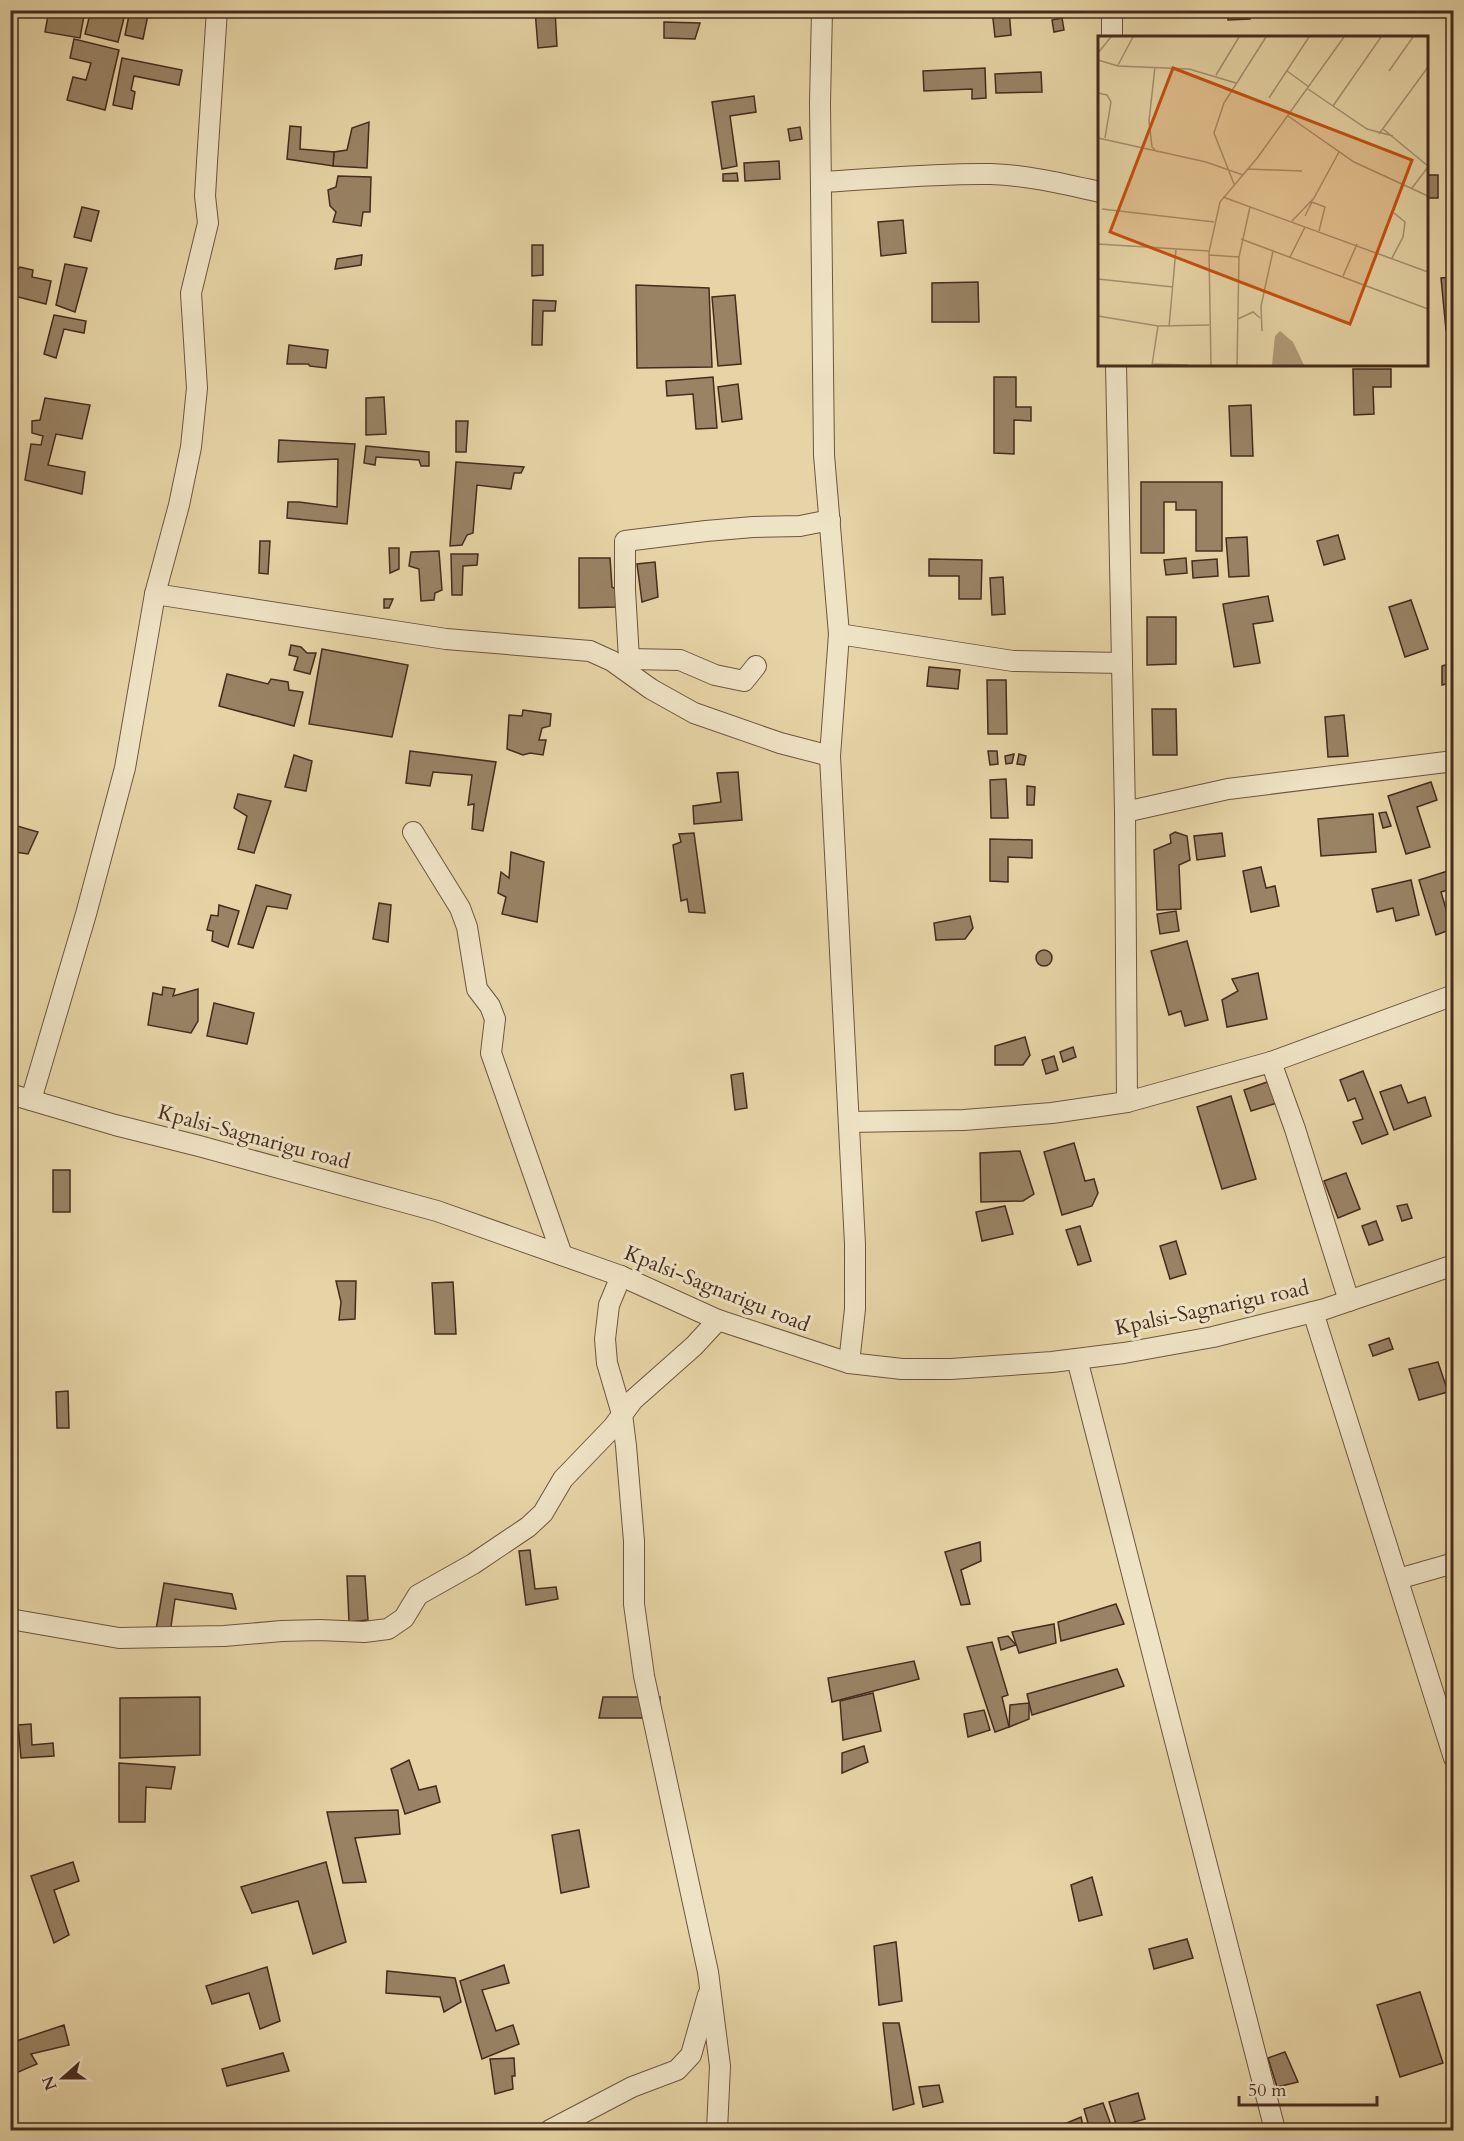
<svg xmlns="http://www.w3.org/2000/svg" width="1464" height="2141" viewBox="0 0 1464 2141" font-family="Cardo,serif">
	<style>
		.building { fill: #998365; stroke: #462b1e; stroke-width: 1.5 }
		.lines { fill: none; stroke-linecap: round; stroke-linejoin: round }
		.minor-casing { stroke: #6e5540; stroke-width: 22 }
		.minor { stroke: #efe3c5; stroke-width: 20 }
		.labels { text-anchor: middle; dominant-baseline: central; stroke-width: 6; stroke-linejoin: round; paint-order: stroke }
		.street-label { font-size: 21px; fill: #462b1e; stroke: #efe3c5 }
		.inset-road { fill: none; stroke: #a69070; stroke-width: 1.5 }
		.view { fill: #c85010; fill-opacity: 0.15; stroke: #c85010; stroke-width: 3 }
		.inset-edge { fill: none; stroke: #462b1e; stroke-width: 3 }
	</style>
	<rect width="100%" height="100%" fill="#e6d4a6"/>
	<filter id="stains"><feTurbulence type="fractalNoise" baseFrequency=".00333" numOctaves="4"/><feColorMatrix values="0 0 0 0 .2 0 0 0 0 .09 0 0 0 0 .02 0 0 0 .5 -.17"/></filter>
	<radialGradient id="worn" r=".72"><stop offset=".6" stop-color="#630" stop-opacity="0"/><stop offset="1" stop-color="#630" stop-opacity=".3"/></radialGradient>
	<g class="building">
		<polygon points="49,10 85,10 80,38 45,32"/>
		<polygon points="91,10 126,10 118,42 85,34"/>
		<polygon points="130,10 149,10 143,39 125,35"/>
		<polygon points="535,10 555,10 557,46 538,48"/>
		<polygon points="992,10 1009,10 1011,35 995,37"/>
		<polygon points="1227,10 1250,10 1250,19 1228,20"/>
		<polygon points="1062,18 1064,30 1054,32 1052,20"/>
		<polygon points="664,22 700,23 695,39 664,38"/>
		<polygon points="74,39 119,50 105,110 67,100 73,77 86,80 91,63 70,58"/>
		<polygon points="122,58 182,70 179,85 134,76 131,90 135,92 132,109 113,105"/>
		<polygon points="985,68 986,98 972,99 972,89 924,91 923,71"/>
		<polygon points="1041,72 1042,92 996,93 995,74"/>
		<polygon points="754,96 756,112 730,116 737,166 722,169 712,102"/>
		<polygon points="369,122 367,168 333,166 334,152 347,150 352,128"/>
		<polygon points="290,126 301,127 300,149 334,152 333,166 287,159"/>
		<polygon points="800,127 802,139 790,141 788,129"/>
		<polygon points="779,161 780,179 745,181 744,163"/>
		<polygon points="737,173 738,181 723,181 723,174"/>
		<rect x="1426" y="175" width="12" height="23"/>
		<polygon points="338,176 371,177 370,212 363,212 361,226 333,222 336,212 330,206 328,190 336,187"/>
		<polygon points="82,207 99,211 91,241 74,237"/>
		<polygon points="903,220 906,253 881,256 878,222"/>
		<polygon points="532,245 543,245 543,275 532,276"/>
		<polygon points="362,255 361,265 335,269 337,259"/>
		<polygon points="65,264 87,268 75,312 56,305"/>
		<polygon points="10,266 14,267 15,272 20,267 33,270 32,277 51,281 46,304 10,295"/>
		<polygon points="1454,277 1454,329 1446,330 1441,278"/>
		<polygon points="978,282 979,322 932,322 932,283"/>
		<polygon points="636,285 709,288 712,367 637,368"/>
		<polygon points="735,295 741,364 718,366 712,297"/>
		<polygon points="533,300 556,301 555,311 543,311 542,345 532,345"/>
		<polygon points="54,315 86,321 84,333 64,329 56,358 44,354"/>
		<polygon points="289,345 328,350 326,368 310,366 308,364 287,364"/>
		<polygon points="1454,364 1454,462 1453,462 1447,365"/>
		<polygon points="1353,369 1391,369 1391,387 1373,387 1374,414 1354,415"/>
		<polygon points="713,377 717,428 696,429 693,394 667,396 666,381"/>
		<polygon points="994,377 1016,377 1016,407 1031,407 1031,421 1014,420 1014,454 994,453"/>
		<polygon points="738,384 742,419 722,422 718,387"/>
		<polygon points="384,397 386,434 366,435 366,398"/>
		<polygon points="45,398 90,405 82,439 56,434 48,465 85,472 82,494 25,480 31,444 41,445 43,436 32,433 32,421 40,420"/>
		<polygon points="1251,405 1253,456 1231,456 1229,406"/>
		<polygon points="456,421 468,421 466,452 456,452"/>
		<polygon points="279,440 355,444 347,524 287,518 288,502 299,502 337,507 338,459 278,462"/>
		<polygon points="366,446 429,452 429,466 421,466 419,460 376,457 375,465 364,463"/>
		<polygon points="456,462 524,467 521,473 514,473 511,489 477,485 473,533 467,535 462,545 450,546"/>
		<polygon points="1141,482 1222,482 1222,551 1196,551 1196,510 1176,510 1176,502 1164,502 1164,553 1141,553"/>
		<polygon points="1338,535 1345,559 1324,565 1317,541"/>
		<polygon points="1247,537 1249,576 1229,577 1226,538"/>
		<polygon points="260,541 270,541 268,574 259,573"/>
		<polygon points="389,548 399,548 399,569 390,573"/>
		<polygon points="439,551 442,590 435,593 434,600 421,601 419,569 409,566 411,552"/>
		<polygon points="451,554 478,554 477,565 463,566 462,595 452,595"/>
		<polygon points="579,558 610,558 612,587 617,590 616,607 579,608"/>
		<polygon points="1186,558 1187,573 1166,575 1164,560"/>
		<polygon points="929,559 982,560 981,599 959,599 959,576 929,576"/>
		<polygon points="1217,559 1218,576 1193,578 1192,561"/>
		<polygon points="655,562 658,597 642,602 637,564"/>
		<polygon points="1003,577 1005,614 992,615 990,578"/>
		<polygon points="1268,596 1273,621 1253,624 1260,663 1234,667 1223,604"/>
		<polygon points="384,599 393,599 389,608 384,608"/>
		<polygon points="1411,600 1428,649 1405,657 1389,607"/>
		<polygon points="1147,617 1176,617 1176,664 1147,665"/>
		<polygon points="291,645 301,647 307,653 316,653 310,674 294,670 298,657 289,655"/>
		<polygon points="322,649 408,665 392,737 309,724"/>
		<polygon points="1454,662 1454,682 1442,685 1442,666"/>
		<polygon points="929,667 960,670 958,689 927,686"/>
		<polygon points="227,674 268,684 271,679 288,682 289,690 303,692 294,726 219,706"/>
		<polygon points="987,680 1006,680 1007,734 988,734"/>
		<polygon points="1152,709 1176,709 1177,755 1153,755"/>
		<polygon points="523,710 551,714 550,726 542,728 539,740 546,740 543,755 530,753 523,755 507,749 509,715 522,716"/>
		<polygon points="1344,715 1348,756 1328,757 1325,717"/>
		<polygon points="410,751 496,762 483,831 472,829 474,804 468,805 472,775 433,772 430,786 406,783"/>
		<polygon points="988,751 997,751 998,764 990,765"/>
		<polygon points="1014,754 1012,763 1006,764 1005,756"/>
		<polygon points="1019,754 1026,756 1024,765 1017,764"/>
		<polygon points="294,755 312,761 306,791 285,787"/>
		<polygon points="738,772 742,820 694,824 693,806 721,802 717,773"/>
		<polygon points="1006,779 1008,818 991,818 990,780"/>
		<polygon points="1431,782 1437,800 1417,807 1430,847 1406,854 1388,796"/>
		<polygon points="1027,786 1035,787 1034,805 1027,805"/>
		<polygon points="238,794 271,801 254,853 238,849 247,816 234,808"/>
		<polygon points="1386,812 1391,826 1383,828 1379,813"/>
		<polygon points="1373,814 1376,852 1321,856 1318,819"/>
		<polygon points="10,824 38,832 28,854 15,852 14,843 10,843"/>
		<polygon points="1175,832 1187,836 1190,860 1179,865 1181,909 1157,910 1154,850 1171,843 1170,835"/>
		<polygon points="694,833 705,913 689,912 687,899 681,901 673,845 681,842 679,834"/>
		<polygon points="1222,833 1225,856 1197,860 1194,836"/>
		<polygon points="990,839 1032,840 1032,858 1008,857 1008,882 990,881"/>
		<polygon points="511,852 544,862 537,922 502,914 506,897 498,893 501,872 509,878"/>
		<polygon points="1261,867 1266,888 1275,886 1279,906 1251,912 1243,871"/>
		<polygon points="1454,869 1454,888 1441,892 1452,929 1436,935 1419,880"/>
		<polygon points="1411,880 1419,915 1396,921 1393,908 1377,912 1372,889"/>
		<polygon points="256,885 291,895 287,909 267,906 253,948 238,944"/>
		<polygon points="379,903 391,905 388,942 373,939"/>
		<polygon points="219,905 239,911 228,947 212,941 213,931 207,930 211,915 218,916"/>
		<polygon points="1176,911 1179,931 1160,934 1157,914"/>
		<polygon points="970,916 973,928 965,939 936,940 934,923"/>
		<polygon points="1187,941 1208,1020 1185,1026 1181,1011 1169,1015 1151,951"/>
		<circle cx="1044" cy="958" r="8"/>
		<polygon points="1258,973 1267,1019 1227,1027 1222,1000 1238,991 1232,979"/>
		<polygon points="163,987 175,989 173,996 198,989 198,1021 191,1033 148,1025 153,993 162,995"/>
		<polygon points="214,1003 254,1013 247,1044 207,1036"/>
		<polygon points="1025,1037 1030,1055 1023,1065 995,1065 995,1046"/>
		<polygon points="1073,1047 1076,1057 1063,1062 1060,1052"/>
		<polygon points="1054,1056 1058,1070 1046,1074 1042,1060"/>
		<polygon points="1363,1071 1388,1134 1362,1144 1353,1122 1363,1119 1355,1098 1348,1101 1340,1080"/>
		<polygon points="743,1073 747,1108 735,1110 731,1075"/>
		<polygon points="1273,1080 1280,1102 1251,1111 1244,1090"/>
		<polygon points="1401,1085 1408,1103 1425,1097 1431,1116 1394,1130 1380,1092"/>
		<polygon points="1231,1096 1256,1179 1222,1189 1197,1107"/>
		<polygon points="1074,1143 1085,1181 1094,1179 1098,1193 1092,1206 1062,1215 1044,1152"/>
		<polygon points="1020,1151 1034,1194 1023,1201 981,1202 980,1153"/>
		<rect x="53" y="1170" width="17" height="42"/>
		<polygon points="1346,1173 1360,1209 1338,1218 1324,1181"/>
		<polygon points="1407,1204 1412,1218 1402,1221 1397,1206"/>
		<polygon points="1005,1206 1013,1234 982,1241 976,1212"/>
		<polygon points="1376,1221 1383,1240 1369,1245 1362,1226"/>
		<polygon points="1080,1226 1091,1261 1078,1265 1066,1230"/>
		<polygon points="1176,1241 1186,1274 1170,1279 1160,1246"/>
		<polygon points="336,1281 356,1281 355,1319 339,1320 341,1302"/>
		<polygon points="453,1282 456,1334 435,1334 432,1283"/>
		<polygon points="1389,1338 1393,1349 1373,1356 1369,1345"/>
		<polygon points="1438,1362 1448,1392 1419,1400 1409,1369"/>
		<polygon points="68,1391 69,1428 57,1428 56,1392"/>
		<polygon points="980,1542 981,1561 961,1570 970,1604 961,1605 945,1552"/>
		<polygon points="530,1550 535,1589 556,1587 558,1599 526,1605 519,1551"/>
		<polygon points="347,1576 365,1576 368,1620 349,1622"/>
		<polygon points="164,1583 232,1594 236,1609 175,1599 170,1633 156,1630"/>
		<polygon points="1116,1604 1124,1624 1061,1641 1058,1622"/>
		<polygon points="1054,1624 1056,1643 1019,1653 1012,1632"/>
		<polygon points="1008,1636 1016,1645 1001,1650 998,1638"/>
		<polygon points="992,1642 1008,1695 1002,1697 1009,1727 995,1732 967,1647"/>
		<polygon points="914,1661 919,1679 832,1702 828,1678"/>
		<polygon points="1117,1669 1124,1686 1032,1715 1027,1694"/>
		<polygon points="873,1693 881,1731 843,1740 840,1701"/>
		<polygon points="200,1697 200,1755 120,1758 120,1698"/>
		<polygon points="603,1697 660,1697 659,1718 599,1718"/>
		<polygon points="1029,1703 1029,1719 1009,1727 1010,1705"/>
		<polygon points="984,1710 990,1730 968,1737 964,1714"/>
		<polygon points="31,1724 32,1745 53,1743 54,1756 21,1758 18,1725"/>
		<polygon points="864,1746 868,1762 842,1773 842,1753"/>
		<polygon points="409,1760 419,1790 436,1786 440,1802 405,1814 391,1769"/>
		<polygon points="119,1763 175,1767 171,1789 146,1787 145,1822 119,1822"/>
		<polygon points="398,1810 400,1834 355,1838 366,1882 343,1883 327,1812"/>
		<polygon points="579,1830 589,1887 561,1893 552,1835"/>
		<polygon points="73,1862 79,1881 54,1890 69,1935 54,1943 31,1876"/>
		<polygon points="326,1862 346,1942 313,1954 298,1901 252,1913 241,1887"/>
		<polygon points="1092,1877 1102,1915 1079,1921 1071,1885"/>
		<polygon points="1187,1939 1193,1958 1154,1969 1149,1949"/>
		<polygon points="896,1942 902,2001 879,2005 874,1946"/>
		<polygon points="504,1965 509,1983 482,1990 496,2031 513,2025 519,2044 482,2059 460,1981"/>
		<polygon points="267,1967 280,2021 260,2029 249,1993 212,2004 206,1986"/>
		<polygon points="387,1971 455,1978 461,2002 444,2012 440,1997 386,1993"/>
		<polygon points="1420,1992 1443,2063 1400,2077 1377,2005"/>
		<polygon points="883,2023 899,2023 914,2104 893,2110"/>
		<polygon points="64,2025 69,2045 31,2054 37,2064 16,2073 10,2054 10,2043"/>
		<polygon points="1285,2052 1298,2082 1277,2087 1268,2058"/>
		<polygon points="283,2053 289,2071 227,2086 222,2069"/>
		<polygon points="514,2058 515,2076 512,2076 513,2089 495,2094 490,2059"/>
		<polygon points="939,2085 943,2102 923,2107 919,2087"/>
		<polygon points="1138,2093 1145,2119 1117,2127 1109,2102"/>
		<polygon points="1103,2103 1113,2130 1090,2130 1084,2109"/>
		<polygon points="1081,2117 1084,2130 1056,2130 1055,2128"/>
	</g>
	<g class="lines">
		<defs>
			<g id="minor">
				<polyline points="822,10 820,103 824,455 839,634 830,756 855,1244 855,1309 849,1363"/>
				<polyline points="1112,10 1112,38"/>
				<path d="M821,182C878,179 934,173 991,174C1027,175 1064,184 1100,192"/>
				<polyline points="1116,364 1125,812 1127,1102"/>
				<polyline points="155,594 446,639 590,651 612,661 651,689 694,713 780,743 830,756"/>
				<polyline points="839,634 1013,661 1122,663"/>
				<polyline points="756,666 744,681 715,675 680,660 629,659 625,590 625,541 706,531 753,527 800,526 830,520"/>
				<polyline points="1125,812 1228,789 1454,761"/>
				<polyline points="413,832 460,908 467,927 477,989 490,1006 495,1019 491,1053 562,1255"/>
				<polyline points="1271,1062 1295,1129 1349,1301"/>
				<polyline points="10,1094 115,1125 199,1146 437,1211 621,1276 718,1320 849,1363 902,1369 951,1369 1052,1362 1124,1353 1213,1337 1325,1309 1454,1265"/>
				<polyline points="31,1100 86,914 125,768 155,594 179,505 191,447 197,388 191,293 208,223 205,196 207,162 217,10"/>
				<polyline points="849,1122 964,1120 1052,1113 1127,1102 1271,1062 1454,995"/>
				<polyline points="621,1276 609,1305 605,1339 607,1363 622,1414 626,1446 634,1541 634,1604 644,1676 708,1972 720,2066 717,2130"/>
				<polyline points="1313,1312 1454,1758"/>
				<polyline points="1077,1359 1275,2130"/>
				<polyline points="1398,1579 1454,1563"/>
				<polyline points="10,1619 119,1638 224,1636 282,1631 320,1630 364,1632 388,1629 404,1618 418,1595 473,1564 528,1527 543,1513 563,1479 613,1427 633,1400 694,1346 718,1320"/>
				<polyline points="550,2130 632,2087 677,2070 691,2055 708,1995"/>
			</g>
		</defs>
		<use href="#minor" class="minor-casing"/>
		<use href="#minor" class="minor"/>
	</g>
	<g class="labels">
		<g class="street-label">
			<text transform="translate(254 1137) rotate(15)">Kpalsi-Sagnarigu road</text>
			<text transform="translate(717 1289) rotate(22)">Kpalsi-Sagnarigu road</text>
			<text transform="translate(1212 1308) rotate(-12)">Kpalsi-Sagnarigu road</text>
		</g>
	</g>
	<g transform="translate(1098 36)">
		<rect width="330" height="330" fill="#e6d4a6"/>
		<path d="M182,295L195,306L206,329H174L177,300Z" fill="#b09b78"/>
		<path class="inset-road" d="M0,17L13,1M0,24L20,30L91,33L138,47M20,29L35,1M57,31L51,85L54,111L59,116M189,35L211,51M291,35L315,1M118,39L141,1M210,53L269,93L295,100M0,57L9,59L13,66L7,102M171,62L211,1M235,70L283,1M190,80L256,126L330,160M285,93L330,130M281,98L330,31M0,102L108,126L145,139M150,133L204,135M136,148L116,97L126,67L168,1M314,152L330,131M125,161L330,236M4,173L116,186M207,180L214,166L227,171L221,195M194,185L216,162L241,116M143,203L330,273M0,208L111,215M111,219L141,221M192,221L207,191M294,222L305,201L307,186L296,177M245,240L259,208M0,243L75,251M0,280L60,290L111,289M140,283L155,276L162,282M71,291L78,213M164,295L163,270L175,215M54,328L90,329M54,329L60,290M113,329L111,216L122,166L160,121L246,1M139,329L141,221L152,171"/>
		<path class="view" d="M75,32L314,124L252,288L12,196Z"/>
		<rect width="330" height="330" class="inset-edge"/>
	</g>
	<rect width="1464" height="2141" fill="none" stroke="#e6d4a6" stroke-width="36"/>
	<rect x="12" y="12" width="1440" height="2117" fill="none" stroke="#462b1e" stroke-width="3"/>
	<rect x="18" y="18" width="1428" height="2105" fill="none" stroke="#462b1e" stroke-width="1.5"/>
	<g transform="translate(63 2078) rotate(249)" stroke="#efe3c5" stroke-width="4.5" paint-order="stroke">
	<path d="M0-4.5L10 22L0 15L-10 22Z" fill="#462b1e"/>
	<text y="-9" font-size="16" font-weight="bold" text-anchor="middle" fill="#462b1e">N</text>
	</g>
	<path d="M1239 2096v9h138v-9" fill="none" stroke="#462b1e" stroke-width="3"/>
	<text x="1248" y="2096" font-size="18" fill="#462b1e" stroke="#efe3c5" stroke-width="4.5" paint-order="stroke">50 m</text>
	<rect width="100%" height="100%" filter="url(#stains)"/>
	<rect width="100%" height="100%" fill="url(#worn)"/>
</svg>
